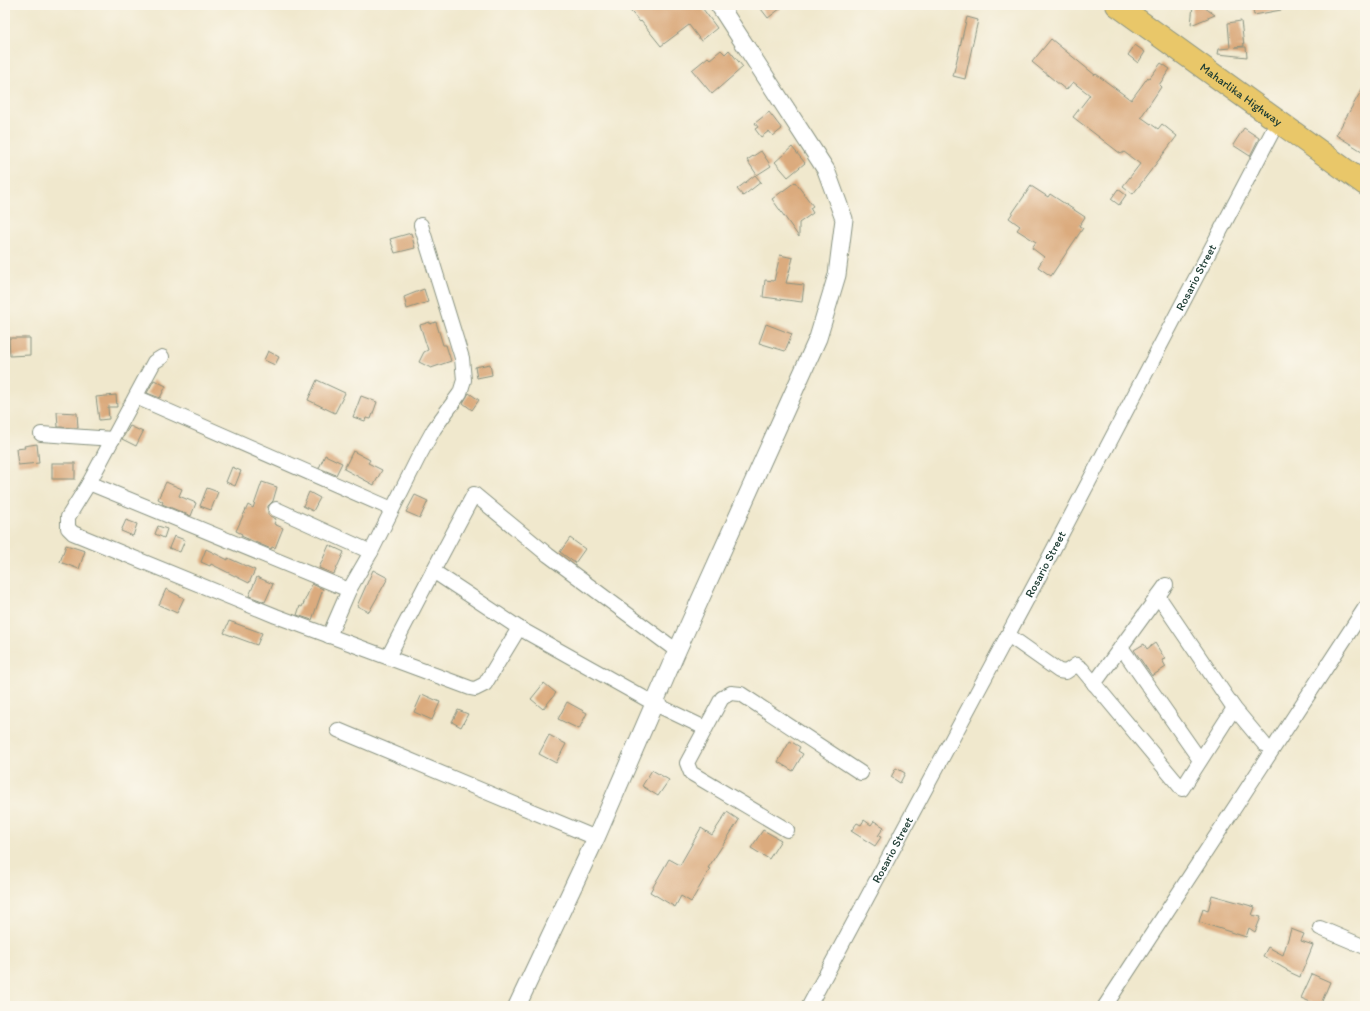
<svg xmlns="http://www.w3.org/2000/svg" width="1370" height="1011" viewBox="0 0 1370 1011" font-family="Itim,sans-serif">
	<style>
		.building { fill: #dbab7e }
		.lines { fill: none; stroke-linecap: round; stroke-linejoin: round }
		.minor-casing { stroke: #889280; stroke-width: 16 }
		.tertiary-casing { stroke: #889280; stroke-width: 19 }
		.trunk-casing { stroke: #889280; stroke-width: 24 }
		.minor { stroke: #fff; stroke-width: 14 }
		.tertiary { stroke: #fff; stroke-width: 17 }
		.trunk { stroke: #e9c769; stroke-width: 22 }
		.labels { text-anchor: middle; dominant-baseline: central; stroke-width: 4; stroke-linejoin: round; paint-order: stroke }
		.street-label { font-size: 12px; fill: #1f3d34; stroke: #fbf7ec }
	</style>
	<rect width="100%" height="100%" fill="#fbf7ec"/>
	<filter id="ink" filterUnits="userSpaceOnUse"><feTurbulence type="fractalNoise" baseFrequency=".025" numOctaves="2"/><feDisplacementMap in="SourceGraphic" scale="8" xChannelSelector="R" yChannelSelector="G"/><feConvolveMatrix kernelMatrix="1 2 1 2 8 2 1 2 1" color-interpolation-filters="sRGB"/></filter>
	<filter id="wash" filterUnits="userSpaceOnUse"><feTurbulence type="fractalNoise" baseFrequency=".012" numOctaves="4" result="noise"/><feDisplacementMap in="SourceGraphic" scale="16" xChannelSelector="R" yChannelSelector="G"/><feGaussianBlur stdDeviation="0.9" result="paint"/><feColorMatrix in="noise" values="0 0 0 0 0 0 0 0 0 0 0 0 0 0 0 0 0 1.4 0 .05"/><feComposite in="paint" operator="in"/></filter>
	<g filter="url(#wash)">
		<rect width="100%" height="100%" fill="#f0e8cd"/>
		<g id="blocks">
			<g class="building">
				<polygon points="625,5 700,5 717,28 701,41 689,25 661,46 641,21 640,22"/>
				<polygon points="758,5 785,5 768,18"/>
				<polygon points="1193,5 1201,5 1215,15 1191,25"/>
				<polygon points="1252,5 1281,5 1281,10 1254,15"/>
				<polygon points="967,17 978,20 965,79 953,76"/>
				<polygon points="1241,21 1244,46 1235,47 1246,47 1247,57 1218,54 1219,49 1230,48 1228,23"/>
				<polygon points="1051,39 1095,75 1096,74 1131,100 1148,77 1149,79 1161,63 1170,69 1159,85 1161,87 1141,117 1158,129 1162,124 1177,136 1133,194 1123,186 1140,164 1124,152 1121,154 1073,117 1090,95 1073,82 1066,90 1032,62"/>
				<polygon points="1135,45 1145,52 1138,63 1128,55"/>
				<polygon points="721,50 725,54 729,50 743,67 712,94 692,70 708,57 710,59"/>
				<polygon points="1365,84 1365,153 1336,135"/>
				<polygon points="769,112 782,129 773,136 769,131 761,137 755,129 758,127 755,123"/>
				<polygon points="1244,128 1259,138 1250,156 1233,145"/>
				<polygon points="792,147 805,163 788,177 775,162"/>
				<polygon points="761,151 771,166 757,175 747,160"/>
				<polygon points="755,175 761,182 743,196 737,189"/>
				<polygon points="795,182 813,206 810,208 813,213 799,223 799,237 772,199"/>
				<polygon points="1031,186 1048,197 1050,194 1085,217 1079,226 1083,228 1051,276 1038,267 1044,257 1032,248 1036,242 1017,230 1020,226 1009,218"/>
				<polygon points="1118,189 1126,195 1119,205 1111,199"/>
				<polygon points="411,233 415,248 395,253 390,239"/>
				<polygon points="780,255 793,258 786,283 804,285 802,302 763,297 765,280 774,281"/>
				<polygon points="424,289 428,302 407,309 404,297"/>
				<polygon points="430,322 430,324 436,322 443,345 446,345 451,361 431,368 419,362 424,352 428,350 420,325"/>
				<polygon points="766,324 792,334 785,351 759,343"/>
				<polygon points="9,338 30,338 30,355 10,356"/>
				<polygon points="268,351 279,357 275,365 264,360"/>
				<polygon points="490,364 492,375 477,378 475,367"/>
				<polygon points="154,380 166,386 160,398 147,393"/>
				<polygon points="317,380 345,393 335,413 308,400"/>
				<polygon points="469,393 479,400 472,410 463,403"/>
				<polygon points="116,395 117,407 108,407 109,419 99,420 96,397"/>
				<polygon points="361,396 377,402 371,419 366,418 365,421 353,417"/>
				<polygon points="57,412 77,413 78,428 58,427"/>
				<polygon points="130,426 143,432 136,446 122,439"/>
				<polygon points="37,444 39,463 18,465 16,449 25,448 24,446"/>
				<polygon points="353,451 370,460 368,463 382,470 374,485 344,469"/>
				<polygon points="325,455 342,463 336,475 319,468"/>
				<rect x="52" y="463" width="23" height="16"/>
				<polygon points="232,467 241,471 235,486 226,482"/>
				<polygon points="166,482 182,489 179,496 196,503 191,516 162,504 163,502 158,499"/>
				<polygon points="262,482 277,487 273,501 268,506 268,515 276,519 274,524 283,528 275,548 272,547 271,549 241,536 242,534 236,531 248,505 253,508"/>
				<polygon points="207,488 218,492 211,510 200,506"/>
				<polygon points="309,492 320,498 313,511 303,506"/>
				<polygon points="415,495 428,501 420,518 406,512"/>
				<polygon points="126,520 137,524 133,536 121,531"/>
				<polygon points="158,526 167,529 164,538 155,534"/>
				<polygon points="174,536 185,540 180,552 169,548"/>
				<polygon points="570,538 585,549 575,563 560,552"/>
				<polygon points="66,545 85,551 79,569 60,562"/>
				<polygon points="329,545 344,552 334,574 319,568"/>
				<polygon points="206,549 228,560 228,558 255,570 249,583 211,564 210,566 201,562"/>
				<polygon points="373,570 388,578 369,612 357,606"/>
				<polygon points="257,577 273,584 265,602 249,596"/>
				<polygon points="312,584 323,589 312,620 297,615 300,606 302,607"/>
				<polygon points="166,589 184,598 177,613 159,605"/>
				<polygon points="229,621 262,633 257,645 224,633"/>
				<polygon points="1155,643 1165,659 1162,660 1166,667 1152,676 1134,650 1144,644 1147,649"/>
				<polygon points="544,683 556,693 543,709 531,699"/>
				<polygon points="422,694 440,702 432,720 414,712"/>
				<polygon points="567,702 587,713 579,729 558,719"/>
				<polygon points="458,710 468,714 461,727 452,722"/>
				<polygon points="549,735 566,744 556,763 539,754"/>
				<polygon points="790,741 800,747 798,751 803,754 793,771 778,762"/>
				<polygon points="896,768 905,773 900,783 891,777"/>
				<polygon points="652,770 669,780 658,796 642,786"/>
				<polygon points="727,812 739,820 708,868 710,869 691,902 681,896 675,907 650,892 669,859 680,865 701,828 712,835"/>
				<polygon points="864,820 871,825 874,821 884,827 878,836 881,837 875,846 851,831 857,823 861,825"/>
				<polygon points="763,830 781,840 769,859 751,848"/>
				<polygon points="1212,895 1255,907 1252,915 1261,917 1255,932 1249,928 1246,937 1199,922 1203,909 1208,911"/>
				<polygon points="1291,929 1304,934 1301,941 1313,945 1300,977 1287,971 1287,970 1263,956 1268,947 1283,955"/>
				<polygon points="1312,974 1330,982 1320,1006 1301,998"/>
			</g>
		</g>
	</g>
	<g filter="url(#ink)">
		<use href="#blocks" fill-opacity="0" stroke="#889280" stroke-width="1"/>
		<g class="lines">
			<defs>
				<g id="minor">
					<polyline points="162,357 154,362 89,483 68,517 68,528 73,533 276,616 470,688 475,689 485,684 519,628 655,704 705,728"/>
					<polyline points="136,397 392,509"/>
					<polyline points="41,434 113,439"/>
					<polyline points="89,483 349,590"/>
					<polyline points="276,509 371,552"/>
					<polyline points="433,571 474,494 548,555 677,651"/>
					<polyline points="1158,596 1234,708 1264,744"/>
					<polyline points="1008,635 1059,671 1066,672 1076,665 1082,669 1182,789 1234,708"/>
					<polyline points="329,636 349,590 371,552 418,458 434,429 460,393 464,380 462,358 421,225"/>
					<polyline points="1121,647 1200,760"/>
					<polyline points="388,657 433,571 519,628"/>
					<polyline points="1094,684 1166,585"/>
					<polyline points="338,730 596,838"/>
					<polyline points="787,830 691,773 687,763 722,698 731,693 741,694 861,773"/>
					<polyline points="1320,928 1365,947"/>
					<path id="s1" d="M809,1006L1041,573L1278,121"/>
					<polyline points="1105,1006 1365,608"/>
				</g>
				<polyline id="tertiary" points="517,1006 596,838 677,651 818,338 837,275 844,219 826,170 719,5"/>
				<g id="trunk">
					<path id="s2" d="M1117,5L1365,184"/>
				</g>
			</defs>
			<use href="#minor" class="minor-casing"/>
			<use href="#tertiary" class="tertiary-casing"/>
			<use href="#trunk" class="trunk-casing"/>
			<use href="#minor" class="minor"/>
			<use href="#tertiary" class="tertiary"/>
			<use href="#trunk" class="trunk"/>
		</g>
	</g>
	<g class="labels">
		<g class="street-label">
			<text stroke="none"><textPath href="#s2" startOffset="153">Maharlika Highway</textPath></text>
			<text stroke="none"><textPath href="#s1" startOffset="825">Rosario Street</textPath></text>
			<text stroke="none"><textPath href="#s1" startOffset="501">Rosario Street</textPath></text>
			<text stroke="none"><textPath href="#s1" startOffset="177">Rosario Street</textPath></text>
		</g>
	</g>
	<rect width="1370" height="1011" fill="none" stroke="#fbf7ec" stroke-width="20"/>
</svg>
